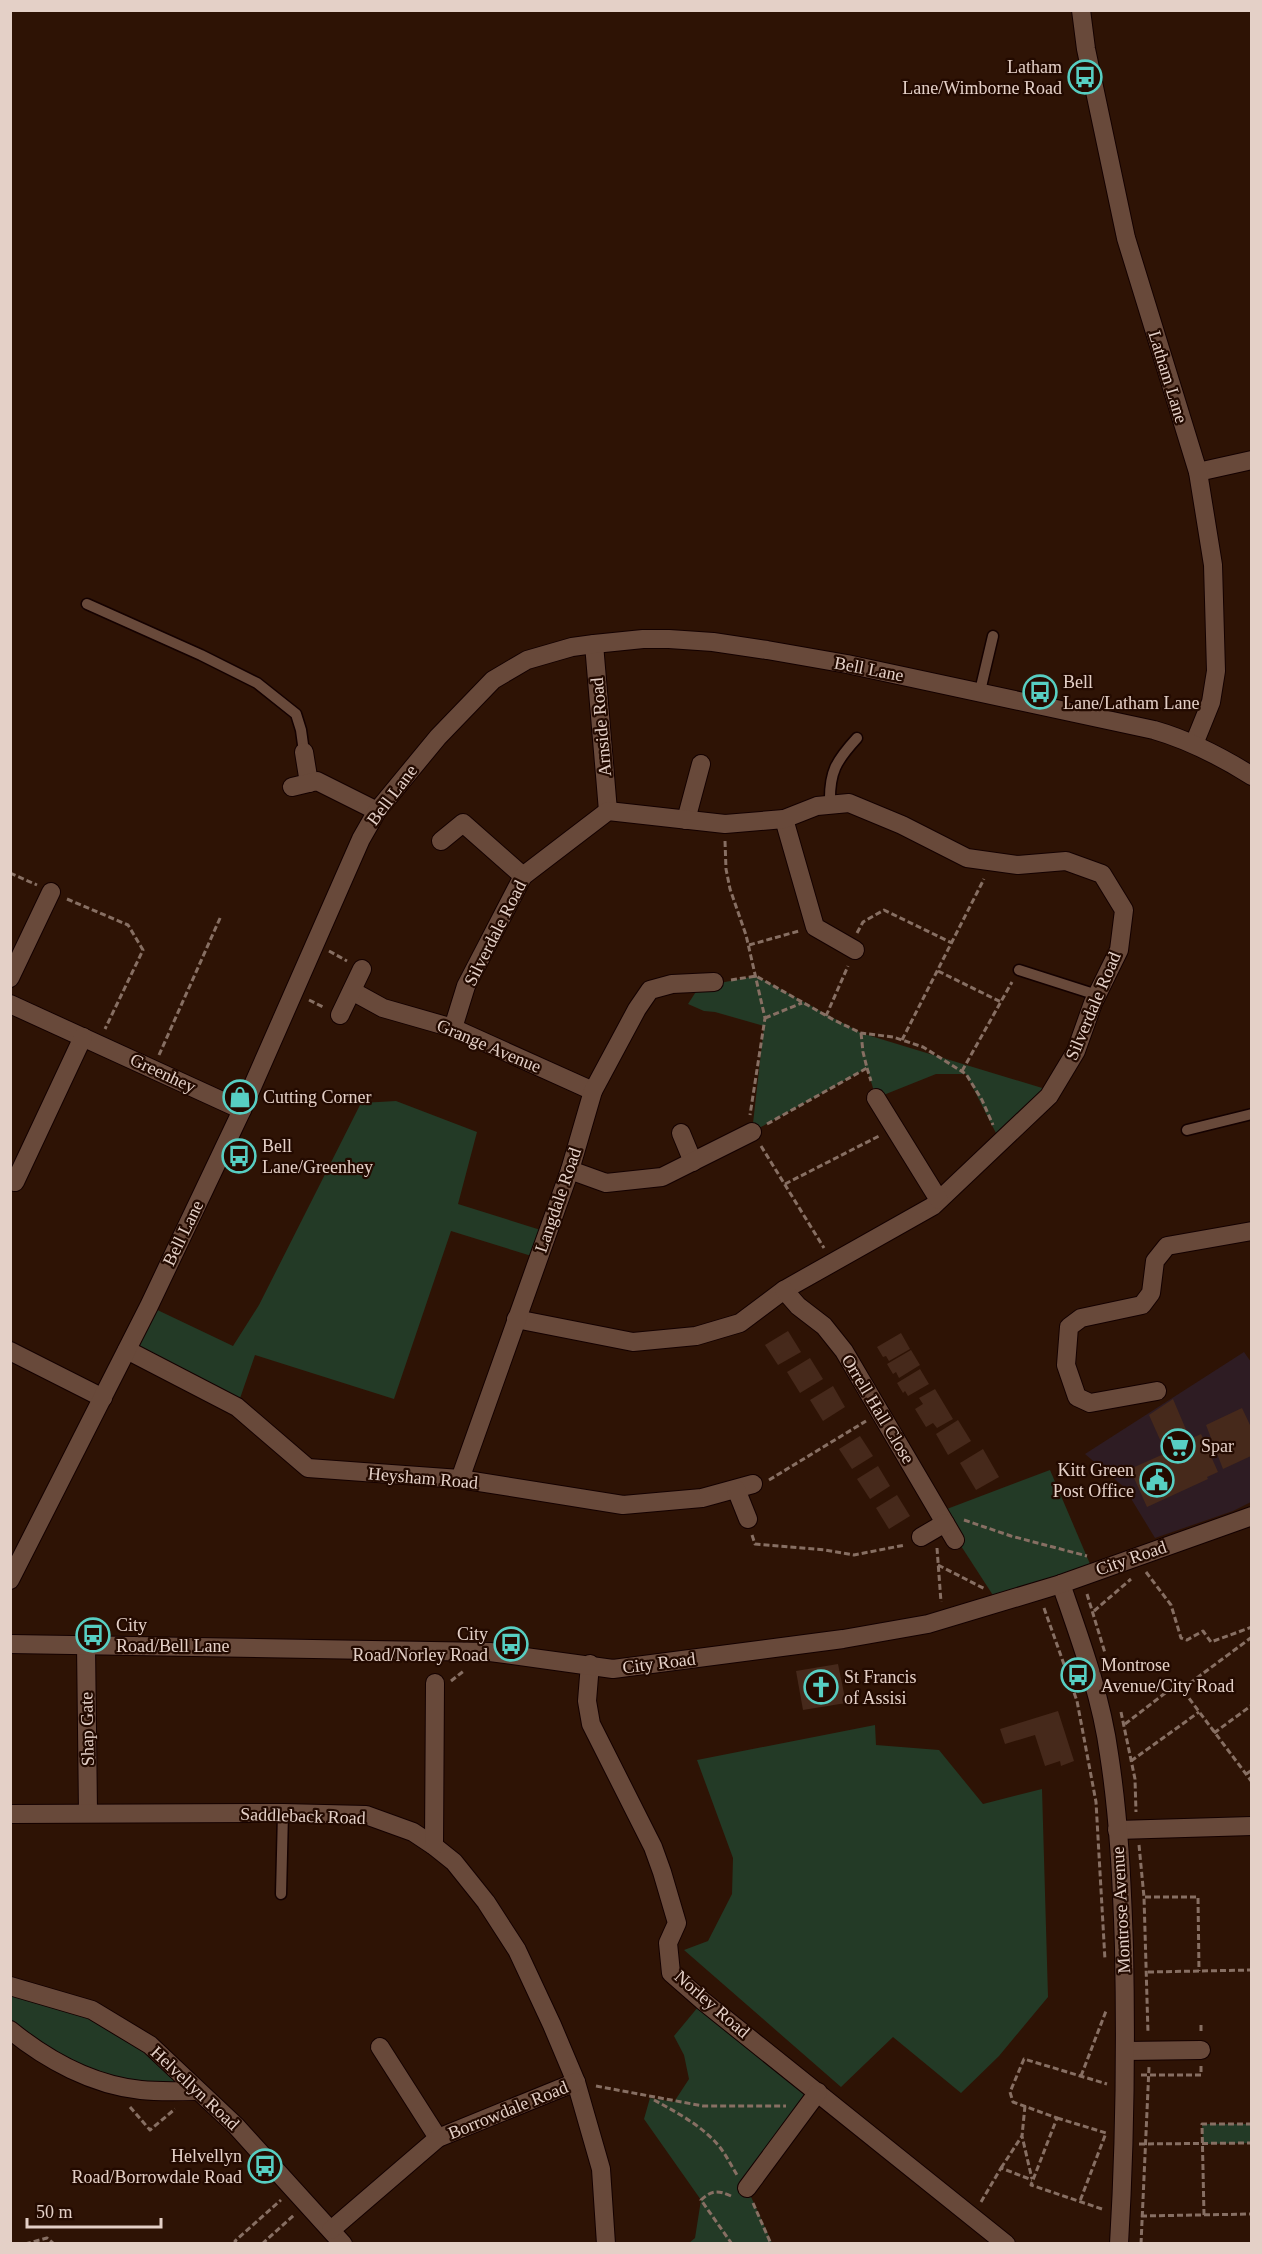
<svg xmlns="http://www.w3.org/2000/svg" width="1262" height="2254" viewBox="0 0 1262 2254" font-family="Georgia,serif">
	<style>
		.commercial { fill: #2e1c23 }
		.green { fill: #233a26 }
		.building { fill: #46291b }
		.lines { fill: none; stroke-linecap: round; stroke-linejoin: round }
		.service-casing { stroke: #140100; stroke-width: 13 }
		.minor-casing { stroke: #140100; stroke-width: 20 }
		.tertiary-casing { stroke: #140100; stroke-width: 20 }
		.path { stroke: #876f63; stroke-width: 3; stroke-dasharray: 6 3; stroke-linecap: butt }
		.service { stroke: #68493a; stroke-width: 10 }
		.minor { stroke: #68493a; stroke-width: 18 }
		.tertiary { stroke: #68493a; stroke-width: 18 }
		.labels { text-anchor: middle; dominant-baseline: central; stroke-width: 4.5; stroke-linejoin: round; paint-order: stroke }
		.poi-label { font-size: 18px; fill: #e4d0c7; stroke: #230a00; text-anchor: start }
		.street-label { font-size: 18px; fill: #e4d0c7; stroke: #230a00 }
	</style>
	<rect width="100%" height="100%" fill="#2e1305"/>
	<polygon class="commercial" points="1244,1352 1251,1362 1251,1502 1233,1511 1155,1538 1124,1487 1085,1454"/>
	<g class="green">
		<polygon points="756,976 861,1033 1052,1091 1001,1143 966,1074 936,1074 876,1098 867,1068 752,1132 764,1026 715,1012 704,1011 688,1004 699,987"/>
		<polygon points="396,1101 477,1132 458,1204 547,1232 538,1258 451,1231 394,1399 255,1355 237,1407 127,1350 149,1306 233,1346 259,1305 361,1103"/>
		<polygon points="1050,1470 1093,1571 998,1603 939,1512"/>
		<polygon points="875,1725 876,1745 939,1750 983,1804 1042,1789 1048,1997 999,2056 961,2093 893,2037 841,2087 684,1950 708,1941 732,1894 733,1858 697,1760"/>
		<polygon points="10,1987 71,2003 144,2042 197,2091 109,2083 11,2028"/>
		<polygon points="703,2001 818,2092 747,2188 772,2243 689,2243 695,2238 701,2200 644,2119 650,2098 674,2102 689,2079 684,2055 674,2036"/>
		<polygon points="1202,2124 1251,2124 1251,2143 1203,2144"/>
	</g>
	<g class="building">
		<polygon points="788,1331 801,1352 778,1365 765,1345"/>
		<polygon points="901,1333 910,1349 889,1361 886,1356 883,1357 877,1347"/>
		<polygon points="911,1350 920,1365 899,1378 896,1372 893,1374 887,1364"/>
		<polygon points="810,1358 823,1379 800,1393 787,1372"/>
		<polygon points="920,1369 929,1384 908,1396 905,1391 903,1393 897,1383"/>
		<polygon points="833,1386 845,1407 823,1421 810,1400"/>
		<polygon points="935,1389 953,1419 937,1428 933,1423 926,1427 915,1409 923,1404 919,1398"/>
		<polygon points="1173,1399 1190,1439 1201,1434 1218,1472 1207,1477 1208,1479 1147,1507 1130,1469 1166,1453 1149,1415"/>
		<polygon points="1242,1408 1250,1425 1251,1424 1251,1456 1223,1469 1206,1425"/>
		<polygon points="958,1420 971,1441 948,1455 936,1434"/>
		<polygon points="860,1436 873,1456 852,1469 839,1449"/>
		<polygon points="983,1449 999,1477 976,1490 960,1463"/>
		<polygon points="878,1466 890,1486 870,1499 857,1479"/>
		<polygon points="897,1495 910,1516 889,1529 876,1508"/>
		<polygon points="838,1664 846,1703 803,1710 796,1671"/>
		<polygon points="1058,1711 1074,1761 1061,1766 1060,1761 1045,1766 1035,1735 1005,1744 1000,1729"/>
	</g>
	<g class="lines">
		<defs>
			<g id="service">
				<polyline points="87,604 201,655 257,683 296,714 301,730 304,752"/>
				<polyline points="980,691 993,636"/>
				<path d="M830,804C829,772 836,761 857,738"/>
				<polyline points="1019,970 1097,995"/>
				<polyline points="1187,1130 1252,1114"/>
				<polyline points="281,1894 283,1813"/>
			</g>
			<g id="minor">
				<polyline points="1198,472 1252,460"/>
				<polyline points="594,644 608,811"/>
				<polyline points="304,752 309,783"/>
				<polyline points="292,787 317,781 377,811"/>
				<polyline points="784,819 815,927 855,950"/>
				<polyline points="686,820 701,764"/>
				<polyline points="441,841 463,823 523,876"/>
				<polyline points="10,978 51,892"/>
				<polyline points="352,991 383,1008 453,1028 593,1091"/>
				<polyline points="10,1004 242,1110"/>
				<polyline points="340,1015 362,969"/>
				<polyline points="453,1028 466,986 523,876 608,811 725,824 784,819 817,806 849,803 902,825 967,858 1018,865 1066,861 1102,874 1124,910 1119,950 1093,1003 1076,1051 1049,1096 933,1206 784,1290 740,1323 696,1336 633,1342 516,1319"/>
				<polyline points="876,1098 939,1200"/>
				<polyline points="681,1133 693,1162"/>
				<polyline points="570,1170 606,1183 662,1177 752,1132"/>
				<polyline points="15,1182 83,1037"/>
				<polyline points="784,1290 798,1306 824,1326 844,1351 955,1540"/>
				<polyline points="127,1350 237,1407 308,1468 460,1479 623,1505 702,1498 753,1484"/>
				<polyline points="10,1351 103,1398"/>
				<polyline points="1157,1391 1090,1403 1077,1397 1066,1365 1069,1327 1081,1318 1142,1305 1151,1293 1155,1261 1167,1246 1252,1231"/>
				<polyline points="460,1479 570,1170 593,1091 637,1009 650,990 672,984 714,982"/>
				<polyline points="736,1489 748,1519"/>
				<polyline points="921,1537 945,1523"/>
				<polyline points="86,1644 88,1813"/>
				<polyline points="590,1664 587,1701 591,1724 653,1847 662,1872 677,1923 668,1943 671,1973 703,2001 1006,2244"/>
				<polyline points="10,1814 283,1813 366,1815 413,1832 434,1846 454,1862 486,1902 517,1950 552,2025 576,2082 601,2169 606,2244"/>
				<polyline points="1117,1830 1252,1826"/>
				<polyline points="434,1846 435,1683"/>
				<polyline points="10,1986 92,2010 150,2045 236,2126 343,2244"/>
				<path d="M10,2030C47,2060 93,2085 141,2090C159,2092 178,2091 197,2091"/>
				<polyline points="380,2047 438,2138"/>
				<polyline points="1125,2051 1201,2050"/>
				<polyline points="747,2188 818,2092"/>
				<polyline points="331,2230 438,2138 576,2082"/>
			</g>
			<g id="tertiary">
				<polyline points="1081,10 1086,49 1126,238 1198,472 1213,565 1216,671 1211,702 1194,744"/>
				<path d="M10,1580L149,1306L242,1110L361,839L377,811L438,737L493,680L527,660L572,647L594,644L643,639H669L713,642L767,650L847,664L1154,730C1189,740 1220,756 1252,776"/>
				<path d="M1061,1584C1080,1639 1101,1695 1109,1754C1119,1818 1122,1884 1124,1948C1126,2047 1125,2145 1119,2244"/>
				<polyline points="10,1644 490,1652 613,1669 843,1639 928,1624 1061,1584 1252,1516"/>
			</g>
		</defs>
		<use href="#service" class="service-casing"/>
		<use href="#minor" class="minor-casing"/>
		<use href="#tertiary" class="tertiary-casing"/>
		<g class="path">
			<polyline points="725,841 726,869 730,889 746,935 765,1018 750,1115"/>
			<polyline points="10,873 37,885"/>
			<polyline points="67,899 128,925 143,950 105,1029"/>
			<polyline points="857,933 863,922 884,910 952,943"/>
			<polyline points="749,945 799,931"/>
			<polyline points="329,951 347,961"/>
			<polyline points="938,971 1001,1002"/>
			<polyline points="731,980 756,976 834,1020 861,1033 893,1037 923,1047 966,1074 982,1100 993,1125"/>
			<polyline points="309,1000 325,1008"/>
			<polyline points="826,1016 848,966"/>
			<polyline points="765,1018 802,1003"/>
			<polyline points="902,1040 984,879"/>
			<polyline points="159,1055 221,916"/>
			<polyline points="867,1068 871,1081"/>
			<polyline points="962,1071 1012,982"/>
			<polyline points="767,1124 867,1068 863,1052 861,1033"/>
			<polyline points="761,1146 824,1248"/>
			<polyline points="785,1184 879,1136"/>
			<polyline points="769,1480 866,1421"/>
			<polyline points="964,1520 1011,1536 1087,1556"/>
			<polyline points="752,1535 755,1544 825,1550 854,1555 905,1545"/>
			<polyline points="937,1548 941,1602"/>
			<polyline points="938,1565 985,1589"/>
			<polyline points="1146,1572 1171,1605 1181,1638 1187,1640 1203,1631 1211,1642 1252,1627"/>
			<polyline points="1087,1594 1105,1653"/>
			<polyline points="1044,1608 1077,1701 1096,1802 1105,1960"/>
			<polyline points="1094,1611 1131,1579"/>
			<polyline points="1252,1637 1182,1689 1252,1782"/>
			<polyline points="451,1681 465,1670"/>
			<polyline points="1121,1712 1135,1779 1136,1812"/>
			<polyline points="1125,1724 1177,1684 1182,1689"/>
			<polyline points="1214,1733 1252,1705"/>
			<polyline points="1131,1761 1199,1712"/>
			<polyline points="1246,1774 1252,1770"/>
			<polyline points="1139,1845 1144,1897 1148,2033"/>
			<polyline points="1145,1897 1198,1897 1199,1971"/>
			<polyline points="1148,1972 1252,1970"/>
			<polyline points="1201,2025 1201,2032"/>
			<polyline points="1141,2075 1201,2075 1201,2066"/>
			<polyline points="1081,2076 1106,2011"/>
			<polyline points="596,2086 703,2106 786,2106"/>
			<path d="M654,2100C678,2113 702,2126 719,2146C726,2155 731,2165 737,2175"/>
			<polyline points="1025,2106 1022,2136 1032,2179"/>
			<polyline points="130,2107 150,2130 175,2109"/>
			<polyline points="1057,2118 1106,2133 1080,2201"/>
			<polyline points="1139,2144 1252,2143"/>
			<polyline points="1001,2168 1022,2136"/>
			<path d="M731,2196C718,2190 712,2190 701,2200L732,2244"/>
			<polyline points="981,2202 1001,2168 1032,2180"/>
			<polyline points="753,2203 771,2244"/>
			<polyline points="1102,2209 1031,2185 1057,2118 1013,2102 1010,2092 1024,2059 1107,2084"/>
			<polyline points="1204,2215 1202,2124 1252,2124"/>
			<polyline points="1141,2216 1252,2214"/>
			<polyline points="25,2244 47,2238 54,2244"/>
			<polyline points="237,2244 235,2241 281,2200"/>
			<polyline points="262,2244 294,2215"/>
			<polyline points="1141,2244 1149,2067"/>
		</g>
		<use href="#service" class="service"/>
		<use href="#minor" class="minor"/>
		<use href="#tertiary" class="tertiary"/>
	</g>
	<defs>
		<symbol id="bus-ring" viewBox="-11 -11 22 22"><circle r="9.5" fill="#230a00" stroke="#57cec2" stroke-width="1.5"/><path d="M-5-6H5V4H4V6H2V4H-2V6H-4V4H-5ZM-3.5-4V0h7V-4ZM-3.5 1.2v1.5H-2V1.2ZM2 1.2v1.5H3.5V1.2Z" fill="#57cec2"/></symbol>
		<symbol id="shop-ring" viewBox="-11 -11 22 22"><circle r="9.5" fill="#230a00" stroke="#57cec2" stroke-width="1.5"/><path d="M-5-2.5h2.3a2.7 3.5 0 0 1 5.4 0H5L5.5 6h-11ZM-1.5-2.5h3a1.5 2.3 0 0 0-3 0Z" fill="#57cec2"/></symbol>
		<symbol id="supermarket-ring" viewBox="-11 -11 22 22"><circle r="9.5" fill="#230a00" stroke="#57cec2" stroke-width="1.5"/><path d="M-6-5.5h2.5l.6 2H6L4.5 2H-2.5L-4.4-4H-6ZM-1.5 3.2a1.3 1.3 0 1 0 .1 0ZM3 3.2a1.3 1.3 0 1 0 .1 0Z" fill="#57cec2"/></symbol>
		<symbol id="civic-ring" viewBox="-11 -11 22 22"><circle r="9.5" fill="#230a00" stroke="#57cec2" stroke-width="1.5"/><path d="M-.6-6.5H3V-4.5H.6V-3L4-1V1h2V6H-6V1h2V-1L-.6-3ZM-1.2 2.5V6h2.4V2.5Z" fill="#57cec2"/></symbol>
		<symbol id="church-ring" viewBox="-11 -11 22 22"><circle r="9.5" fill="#230a00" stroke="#57cec2" stroke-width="1.5"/><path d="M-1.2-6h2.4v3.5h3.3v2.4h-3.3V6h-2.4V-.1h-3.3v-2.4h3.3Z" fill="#57cec2"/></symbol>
	</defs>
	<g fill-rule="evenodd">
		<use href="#bus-ring" x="1066" y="58" width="38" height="38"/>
		<use href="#bus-ring" x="1021" y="673" width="38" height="38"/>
		<use href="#shop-ring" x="221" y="1078" width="38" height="38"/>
		<use href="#bus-ring" x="220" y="1137" width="38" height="38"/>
		<use href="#supermarket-ring" x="1159" y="1427" width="38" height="38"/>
		<use href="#civic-ring" x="1138" y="1461" width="38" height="38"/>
		<use href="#bus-ring" x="74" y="1616" width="38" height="38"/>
		<use href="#bus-ring" x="492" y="1625" width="38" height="38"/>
		<use href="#bus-ring" x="1059" y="1656" width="38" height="38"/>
		<use href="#church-ring" x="802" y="1668" width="38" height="38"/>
		<use href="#bus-ring" x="246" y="2147" width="38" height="38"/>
	</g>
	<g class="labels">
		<g class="poi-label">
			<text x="1062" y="67" text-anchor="end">Latham<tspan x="1062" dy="21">Lane/Wimborne Road</tspan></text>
			<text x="1063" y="682">Bell<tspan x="1063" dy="21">Lane/Latham Lane</tspan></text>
			<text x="263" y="1097">Cutting Corner</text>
			<text x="262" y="1146">Bell<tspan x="262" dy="21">Lane/Greenhey</tspan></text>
			<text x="1201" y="1446">Spar</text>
			<text x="1134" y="1470" text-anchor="end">Kitt Green<tspan x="1134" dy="21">Post Office</tspan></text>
			<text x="116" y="1625">City<tspan x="116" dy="21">Road/Bell Lane</tspan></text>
			<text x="488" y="1634" text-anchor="end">City<tspan x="488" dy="21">Road/Norley Road</tspan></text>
			<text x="1101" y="1665">Montrose<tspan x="1101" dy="21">Avenue/City Road</tspan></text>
			<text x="844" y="1677">St Francis<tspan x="844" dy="21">of Assisi</tspan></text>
			<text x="242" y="2156" text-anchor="end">Helvellyn<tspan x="242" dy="21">Road/Borrowdale Road</tspan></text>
		</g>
		<g class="street-label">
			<text transform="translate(1168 377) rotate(73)">Latham Lane</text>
			<text transform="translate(869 669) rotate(11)">Bell Lane</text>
			<text transform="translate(601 727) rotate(-95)">Arnside Road</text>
			<text transform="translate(392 795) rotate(-53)">Bell Lane</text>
			<text transform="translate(495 933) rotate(-63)">Silverdale Road</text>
			<text transform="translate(1093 1006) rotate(-67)">Silverdale Road</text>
			<text transform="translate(489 1046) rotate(23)">Grange Avenue</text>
			<text transform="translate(163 1073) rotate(25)">Greenhey</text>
			<text transform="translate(558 1200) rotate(-71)">Langdale Road</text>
			<text transform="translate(183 1233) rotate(-64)">Bell Lane</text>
			<text transform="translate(878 1409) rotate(59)">Orrell Hall Close</text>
			<text transform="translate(423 1478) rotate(5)">Heysham Road</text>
			<text transform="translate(1131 1558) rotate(-19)">City Road</text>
			<text transform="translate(659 1663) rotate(-7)">City Road</text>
			<text transform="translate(87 1729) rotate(-91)">Shap Gate</text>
			<text transform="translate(303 1816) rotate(2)">Saddleback Road</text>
			<text transform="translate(1121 1910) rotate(-93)">Montrose Avenue</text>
			<text transform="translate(712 2004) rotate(41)">Norley Road</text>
			<text transform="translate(195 2088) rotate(43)">Helvellyn Road</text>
			<text transform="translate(508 2110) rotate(-22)">Borrowdale Road</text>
		</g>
	</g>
	<rect width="1262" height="2254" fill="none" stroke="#e4d0c7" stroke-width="24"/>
	<path d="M27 2218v9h134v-9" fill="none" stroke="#e4d0c7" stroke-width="3"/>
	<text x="36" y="2218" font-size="18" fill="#e4d0c7" stroke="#230a00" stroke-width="4.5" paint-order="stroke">50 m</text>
</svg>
